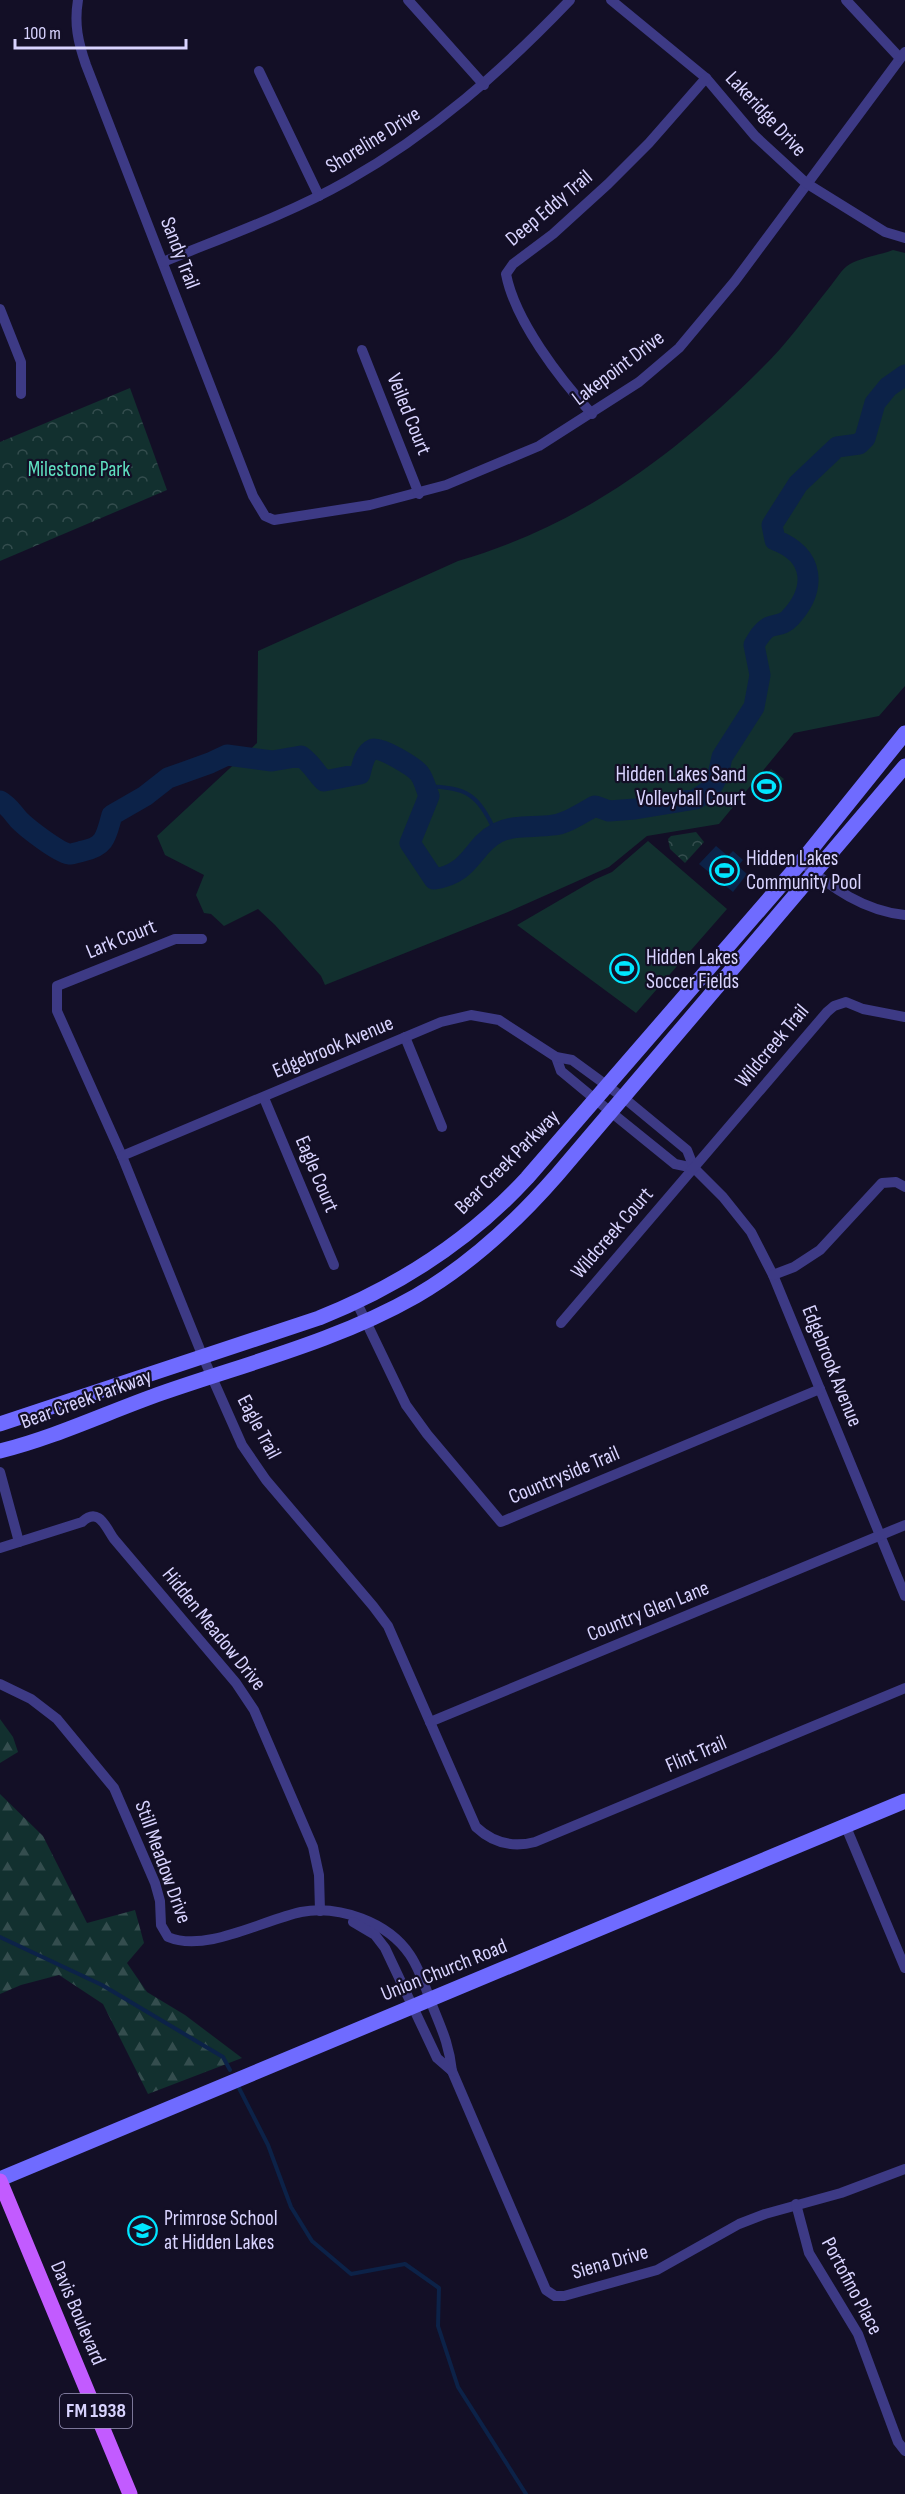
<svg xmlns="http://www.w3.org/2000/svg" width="905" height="2494" viewBox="0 0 905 2494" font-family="'Sofia Sans Condensed',sans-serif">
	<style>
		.grass { fill: #12302f }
		.forest { fill: url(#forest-firs) }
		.park { fill: url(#park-crowns) }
		.water { fill: #0c2248 }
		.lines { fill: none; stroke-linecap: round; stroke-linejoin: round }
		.stream { stroke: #0c2248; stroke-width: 4 }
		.river { stroke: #0c2248; stroke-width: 21 }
		.street { stroke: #3d3a85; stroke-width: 10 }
		.secondary { stroke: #6f6bff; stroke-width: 15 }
		.primary { stroke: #c25bff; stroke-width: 15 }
		.labels { text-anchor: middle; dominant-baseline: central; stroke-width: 4.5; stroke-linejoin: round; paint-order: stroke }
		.shield { fill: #130f26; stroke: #9e99be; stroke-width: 1.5 }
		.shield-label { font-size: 20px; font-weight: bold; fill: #d9d4ff }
		.street-label { font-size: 21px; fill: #d9d4ff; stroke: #130f26 }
		.park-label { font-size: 21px; fill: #5fe0c0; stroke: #130f26 }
		.poi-label { font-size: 21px; fill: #d9d4ff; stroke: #130f26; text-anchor: start }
	</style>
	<defs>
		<pattern id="forest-firs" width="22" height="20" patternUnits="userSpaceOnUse" patternTransform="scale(1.5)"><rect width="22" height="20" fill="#12302f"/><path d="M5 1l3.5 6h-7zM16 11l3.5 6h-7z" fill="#344d4e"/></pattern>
		<pattern id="park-crowns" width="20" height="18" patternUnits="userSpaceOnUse" patternTransform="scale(1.5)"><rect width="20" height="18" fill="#12302f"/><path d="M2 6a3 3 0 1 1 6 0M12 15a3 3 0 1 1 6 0" fill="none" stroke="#344d4e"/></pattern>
	</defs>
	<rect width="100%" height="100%" fill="#130f26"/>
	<g class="grass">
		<path d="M893,250L905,253V686L879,716L794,733L719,824L647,836L609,867L508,912L325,985L321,976L275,925L258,909L224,926L211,914L204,913L196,895L204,875L165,855L157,836L257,743L258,651L458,561C579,526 674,456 762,368C787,344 807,315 829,288C835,281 842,268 850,264C863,257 880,255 893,250Z"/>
		<polygon points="771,769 784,779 764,802 751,792"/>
		<polygon points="648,841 727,909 636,1013 517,925 596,879 612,872"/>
	</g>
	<g class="forest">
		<polygon points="0,1719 13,1737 18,1752 0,1763"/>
		<polygon points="0,1794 43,1836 87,1923 135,1910 144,1943 127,1963 147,1992 185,2015 242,2058 148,2094 103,2004 59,1975 21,1985 0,1994"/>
	</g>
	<g class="park">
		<polygon points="130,388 167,490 0,561 0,442"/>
		<polygon points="696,832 704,842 685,863 670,849 668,839 671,836"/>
	</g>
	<polygon class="water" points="716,846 728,856 733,851 743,860 738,866 747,874 733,892 699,864"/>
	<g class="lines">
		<g class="stream">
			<path d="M425,786C468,788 477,793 496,833"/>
			<polyline points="0,1937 102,1985 223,2057 230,2070"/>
			<polyline points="239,2088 268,2145 291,2207 312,2241 351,2274 405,2264 439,2288 438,2326 458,2387 526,2494"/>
		</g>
		<path class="river" d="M0,801C9,806 12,812 19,820C28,829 58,852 69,854C73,854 79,852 83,851C106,846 106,836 112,815L145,796L168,778L210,763L227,755L272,761L301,756C313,765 315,772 324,781L360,774C362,766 364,753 373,749C380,746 414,767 419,773C424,779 426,789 429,796L410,843L434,879C471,874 472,846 497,833C515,824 534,828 553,825C567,824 583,812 595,806L609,811L635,809L696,799L710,790L718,775L722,757L754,707L760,675L754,645C758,638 762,631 769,627C777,624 784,625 790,618C817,589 815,555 775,540L772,525L798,484L837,447L859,444L865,438L875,403L888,387L905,375"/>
		<g class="street">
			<path d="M78,0C74,24 78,42 86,65L253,496L265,516L274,520L370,505L446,485L539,446L639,382L679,348L735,281L905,52"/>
			<polyline points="408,0 484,85"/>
			<polyline points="611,0 706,78 755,136 806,183 885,232 905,238"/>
			<polyline points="846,0 899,57"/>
			<polyline points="259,71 319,196"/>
			<path d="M163,262C224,237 289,214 347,181C432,133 503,70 570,0"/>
			<polyline points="0,309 21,362 21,394"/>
			<polyline points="362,350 419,494"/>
			<path d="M592,414C560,379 515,321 506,274L513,264L553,234L608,184L649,143L706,78"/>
			<path d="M801,862C832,888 864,911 905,915"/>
			<path d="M202,939H175L57,986V1011L122,1156L203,1357L242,1445L266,1480L373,1606L388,1626L476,1827C493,1843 512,1848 535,1842L905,1688"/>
			<polyline points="405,1037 442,1127"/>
			<polyline points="556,1057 561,1071 596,1100 675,1164 694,1168"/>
			<polyline points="264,1098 334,1265"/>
			<polyline points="122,1156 441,1022 471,1015 499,1020 556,1057 572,1060 624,1098 687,1150 694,1168 723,1197 751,1232 773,1275 905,1596"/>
			<polyline points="773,1275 794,1267 820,1250 882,1183 896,1182 905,1187"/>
			<polyline points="357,1303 406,1405 427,1434 501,1522 820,1389"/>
			<polyline points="561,1323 827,1012 834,1006 846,1002 863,1009 905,1017"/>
			<polyline points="0,1472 19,1542"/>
			<path d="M0,1548L82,1522C99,1506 106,1528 114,1539L236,1683L254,1710L313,1847L319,1875L320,1911"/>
			<path d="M0,1684L31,1699L57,1719L114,1788L155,1883L160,1901L161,1925L168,1937C206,1953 263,1920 301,1912C339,1905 388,1922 410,1955C420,1970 426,1989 432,2005C442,2030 449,2044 452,2071L546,2290L555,2296H564L657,2270L739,2224L765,2214L841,2193L905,2169"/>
			<polyline points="430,1722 905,1525"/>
			<polyline points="846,1827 905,1968"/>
			<polyline points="353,1922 375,1935 385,1948 437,2058 452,2071"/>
			<polyline points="796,2204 809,2253 858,2334 898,2442 905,2451"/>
		</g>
		<g class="secondary">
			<path d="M0,1424L319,1318C399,1286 469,1241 527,1178L801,862L905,733"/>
			<path d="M0,1451C56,1437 108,1412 162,1393C248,1363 337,1341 416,1296C471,1264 516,1222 557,1175L905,766"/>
			<polyline points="0,2179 905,1801"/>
		</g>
		<polyline class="primary" points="0,2181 130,2494"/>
	</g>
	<defs>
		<symbol id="stadium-ring" viewBox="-11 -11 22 22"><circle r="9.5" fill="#130f26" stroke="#00e5ff" stroke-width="1.5"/><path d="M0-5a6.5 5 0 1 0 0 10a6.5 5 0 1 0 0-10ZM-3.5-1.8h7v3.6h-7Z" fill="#00e5ff"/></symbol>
		<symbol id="school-ring" viewBox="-11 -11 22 22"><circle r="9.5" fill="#130f26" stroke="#00e5ff" stroke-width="1.5"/><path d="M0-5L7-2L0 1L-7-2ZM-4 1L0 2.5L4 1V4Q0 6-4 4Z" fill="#00e5ff"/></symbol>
	</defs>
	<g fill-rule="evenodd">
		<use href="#stadium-ring" x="750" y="770" width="33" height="33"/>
		<use href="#stadium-ring" x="708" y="854" width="33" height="33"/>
		<use href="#stadium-ring" x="608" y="952" width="33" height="33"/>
		<use href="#school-ring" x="126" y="2214" width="33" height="33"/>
	</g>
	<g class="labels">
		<rect class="shield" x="60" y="2394" width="72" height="34" rx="4.5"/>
		<g class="shield-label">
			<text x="96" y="2411">FM 1938</text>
		</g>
		<g class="street-label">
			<text transform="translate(766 114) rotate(47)">Lakeridge Drive</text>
			<text transform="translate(373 140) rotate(-32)">Shoreline Drive</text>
			<text transform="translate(549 208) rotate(-40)">Deep Eddy Trail</text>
			<text transform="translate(180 253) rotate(69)">Sandy Trail</text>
			<text transform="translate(618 368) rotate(-37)">Lakepoint Drive</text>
			<text transform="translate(409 414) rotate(68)">Veiled Court</text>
			<text transform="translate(121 939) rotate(-22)">Lark Court</text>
			<text transform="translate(772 1046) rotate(-50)">Wildcreek Trail</text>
			<text transform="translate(333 1047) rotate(-23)">Edgebrook Avenue</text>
			<text transform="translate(507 1162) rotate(-45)">Bear Creek Parkway</text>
			<text transform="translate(317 1174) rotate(67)">Eagle Court</text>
			<text transform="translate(612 1233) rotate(-49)">Wildcreek Court</text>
			<text transform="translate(832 1366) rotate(68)">Edgebrook Avenue</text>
			<text transform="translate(86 1399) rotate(-20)">Bear Creek Parkway</text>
			<text transform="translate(259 1427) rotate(62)">Eagle Trail</text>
			<text transform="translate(564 1475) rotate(-23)">Countryside Trail</text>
			<text transform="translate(648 1611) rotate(-22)">Country Glen Lane</text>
			<text transform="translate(214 1629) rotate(51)">Hidden Meadow Drive</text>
			<text transform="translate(696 1754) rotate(-23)">Flint Trail</text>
			<text transform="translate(163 1862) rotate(70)">Still Meadow Drive</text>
			<text transform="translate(444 1970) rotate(-22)">Union Church Road</text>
			<text transform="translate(610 2262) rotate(-16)">Siena Drive</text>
			<text transform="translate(852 2286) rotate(62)">Portofino Place</text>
			<text transform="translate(78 2313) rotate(67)">Davis Boulevard</text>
		</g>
		<g class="park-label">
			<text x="79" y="469">Milestone Park</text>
		</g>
		<g class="poi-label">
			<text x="746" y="774" text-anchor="end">Hidden Lakes Sand<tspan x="746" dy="24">Volleyball Court</tspan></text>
			<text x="746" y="858">Hidden Lakes<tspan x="746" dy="24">Community Pool</tspan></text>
			<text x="646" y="957">Hidden Lakes<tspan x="646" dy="24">Soccer Fields</tspan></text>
			<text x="164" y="2218">Primrose School<tspan x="164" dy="24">at Hidden Lakes</tspan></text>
		</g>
	</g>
	<path d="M15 39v9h171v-9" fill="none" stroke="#d9d4ff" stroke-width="3"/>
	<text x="24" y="39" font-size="18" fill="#d9d4ff" stroke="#130f26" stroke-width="4.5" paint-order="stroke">100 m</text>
</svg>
